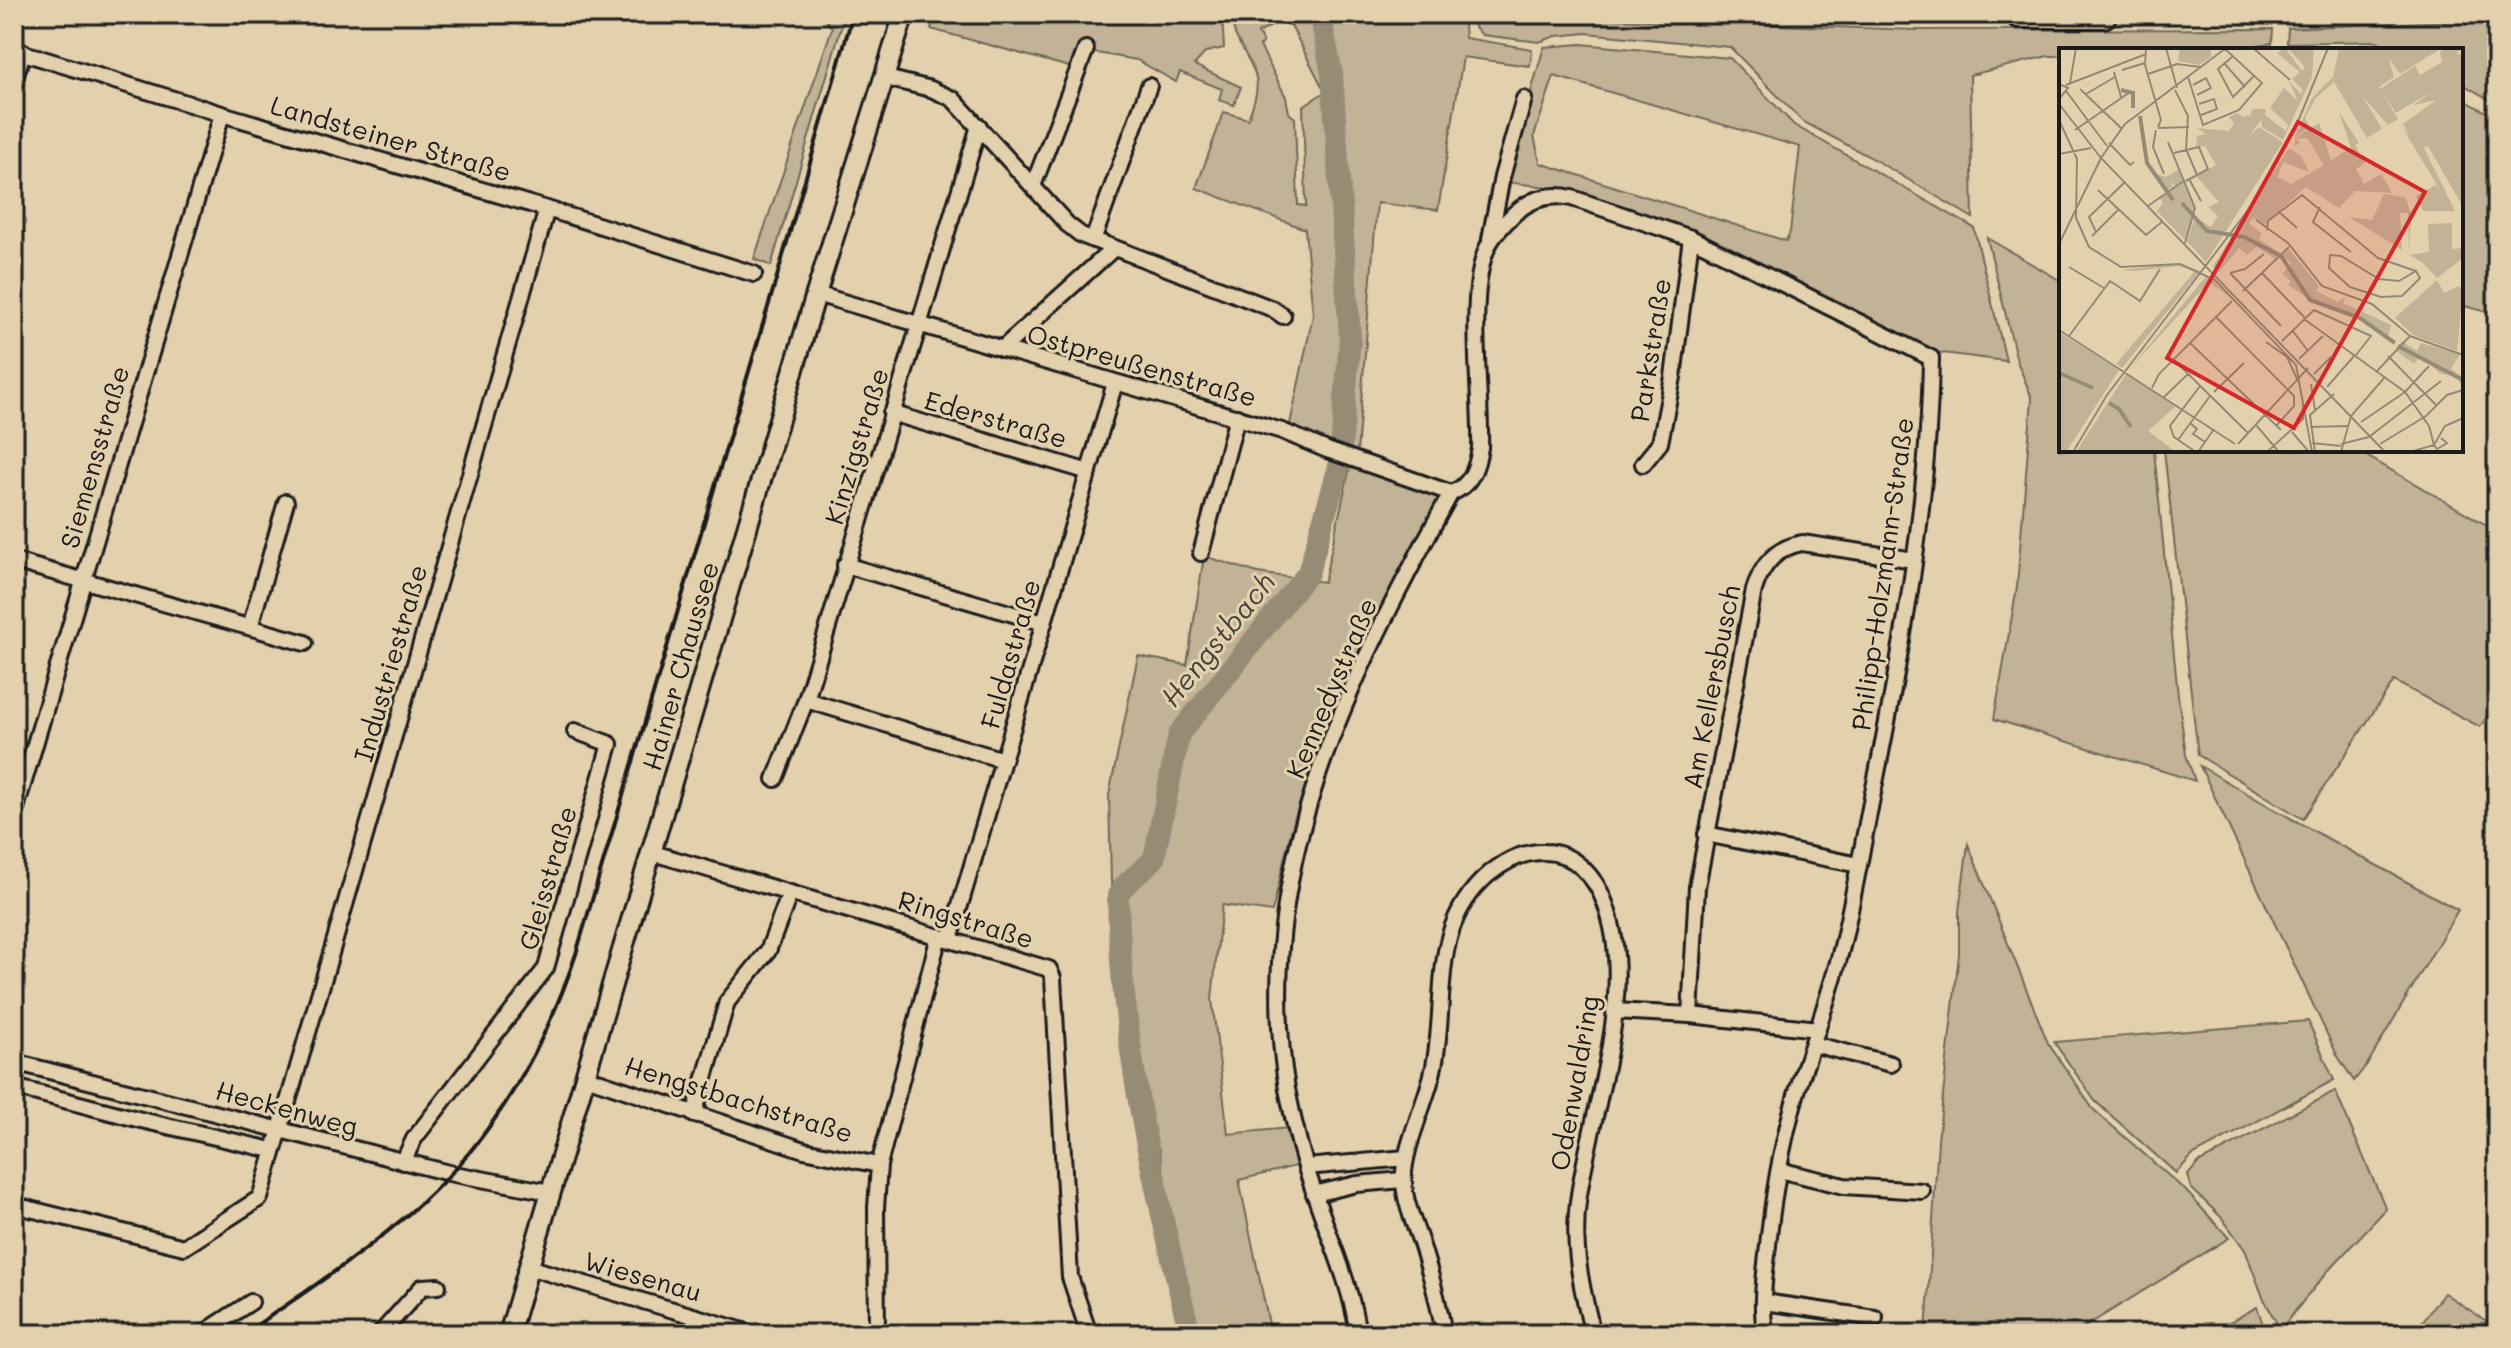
<svg xmlns="http://www.w3.org/2000/svg" width="2511" height="1348" viewBox="0 0 2511 1348" font-family="Mali,sans-serif">
	<style>
		.green { fill: #c2b396; stroke: #6f6859; stroke-width: 2; fill-rule: evenodd }
		.lines { fill: none; stroke-linecap: round; stroke-linejoin: round }
		.river { stroke: #968c76; stroke-width: 22 }
		.minor-casing { stroke: #1c1c1c; stroke-width: 20 }
		.tertiary-casing { stroke: #1c1c1c; stroke-width: 24 }
		.motorway-casing { stroke: #1c1c1c; stroke-width: 32 }
		.minor { stroke: #e3d1ae; stroke-width: 14 }
		.tertiary { stroke: #e3d1ae; stroke-width: 18 }
		.motorway { stroke: #e3d1ae; stroke-width: 26 }
		.rail { stroke: #1c1c1c; stroke-width: 4 }
		.labels { text-anchor: middle; dominant-baseline: central; stroke-width: 6; stroke-linejoin: round; paint-order: stroke }
		.street-label { font-size: 26px; fill: #1c1c1c; stroke: #e3d1ae }
		.water-label { font-size: 28px; font-style: italic; fill: #47433c; stroke: #e3d1ae }
		.inset-river { fill: none; stroke: #968c76; stroke-width: 4 }
		.inset-road { fill: none; stroke: #938974; stroke-width: 2 }
		.view { fill: #d62828; fill-opacity: 0.15; stroke: #d62828; stroke-width: 4 }
		.inset-edge { fill: none; stroke: #1c1c1c; stroke-width: 4 }
	</style>
	<rect width="100%" height="100%" fill="#e3d1ae"/>
	<filter id="ink" filterUnits="userSpaceOnUse"><feTurbulence type="fractalNoise" baseFrequency=".0125" numOctaves="2"/><feDisplacementMap in="SourceGraphic" scale="16" xChannelSelector="R" yChannelSelector="G"/><feConvolveMatrix kernelMatrix="1 2 1 2 8 2 1 2 1" color-interpolation-filters="sRGB"/></filter>
	<g filter="url(#ink)">
		<g class="green">
			<polygon points="821,14 845,14 771,266 754,259 832,28"/>
			<polygon points="935,14 1222,14 1224,48 1206,52 1194,65 1241,87 1234,105 1219,100 1222,89 1180,72 1176,82 1137,60 1079,50 1073,68 931,29"/>
			<path d="M1233,14H1463L1465,38L1532,49L1530,66L1463,57L1438,210L1377,203L1357,453L1289,429L1313,315L1305,229L1196,188L1224,112L1248,119C1253,105 1260,89 1255,74C1249,54 1229,37 1233,14ZM1287,18L1325,92L1303,106L1306,206L1298,205L1295,118L1289,113L1286,97L1260,46L1263,43L1258,33Z"/>
			<polygon points="1470,14 1917,30 2273,29 2272,43 2257,45 2250,50 2061,50 2061,56 2048,56 1970,75 1973,218 1870,157 1802,121 1730,47 1586,33 1556,36 1539,42 1482,35 1470,21"/>
			<polygon points="2497,19 2497,104 2461,83 2461,50 2394,50 2377,41 2287,43 2288,28"/>
			<path d="M1581,44L1730,58L1794,125L1974,228L2006,361L1935,352L1687,228L1557,188L1505,182L1544,47ZM1554,76L1800,147L1790,232L1786,241L1540,163L1534,136Z"/>
			<polygon points="2461,98 2497,118 2497,315 2461,305"/>
			<polygon points="1987,238 2061,281 2061,450 2154,450 2178,696 2186,755 2195,781 1994,719 2017,587 2032,398 2017,361"/>
			<polygon points="2164,450 2356,450 2497,531 2497,702 2480,727 2394,681 2303,819 2198,755"/>
			<path d="M1350,467L1440,498C1386,601 1330,705 1295,817C1286,848 1280,881 1272,912L1222,905L1212,999L1228,1134L1289,1128L1300,1165L1239,1180L1271,1334H1201L1182,1274L1159,1149L1145,1155L1113,969L1109,795L1138,656L1187,665L1204,556L1258,573L1324,582Z"/>
			<polygon points="2200,766 2272,808 2458,910 2368,1063 2354,1081 2337,1055"/>
			<polygon points="1968,844 2048,1043 2093,1109 2186,1191 2229,1238 2073,1334 1926,1334 1938,1140 1959,954 1959,911"/>
			<polygon points="2308,1021 2334,1080 2192,1156 2176,1173 2095,1101 2054,1042"/>
			<polygon points="2335,1091 2386,1209 2327,1272 2280,1330 2263,1297 2245,1250 2222,1218 2191,1188 2188,1175 2198,1163"/>
			<polygon points="2444,1293 2497,1328 2497,1334 2413,1334"/>
			<polygon points="2257,1307 2264,1327 2251,1334 2208,1334"/>
		</g>
		<g class="lines">
			<path class="river" d="M1190,1334C1155,1191 1120,1043 1118,895L1123,887L1154,859L1179,734L1308,573L1340,463L1350,338L1332,74L1320,14"/>
			<defs>
				<g id="minor">
					<polyline points="14,50 222,114 547,209 754,274"/>
					<polyline points="886,78 931,89 953,99 1067,224 1081,235 1273,309 1283,316"/>
					<polyline points="14,82 23,52"/>
					<polyline points="1033,186 1086,49"/>
					<polyline points="1490,239 1502,177 1524,99"/>
					<polyline points="1093,240 1149,86"/>
					<polyline points="816,294 1282,431 1327,450 1451,493"/>
					<polyline points="1002,349 1113,249"/>
					<polyline points="891,413 1089,472"/>
					<polyline points="1643,464 1660,443 1673,377 1691,238"/>
					<path d="M1451,493C1471,486 1477,467 1480,448C1482,394 1466,293 1488,246C1494,233 1505,223 1515,213C1532,198 1551,193 1572,198L1691,238L1931,358C1929,499 1904,639 1876,778C1865,831 1856,885 1844,938C1832,992 1812,1042 1796,1095C1781,1147 1772,1202 1767,1255C1764,1281 1760,1309 1766,1334"/>
					<polyline points="1201,553 1237,417"/>
					<polyline points="14,561 305,643"/>
					<polyline points="845,565 1044,623"/>
					<polyline points="250,627 286,502"/>
					<polyline points="806,700 1003,760"/>
					<polyline points="775,779 806,700 979,126"/>
					<polyline points="14,815 222,114"/>
					<polyline points="1706,834 1859,865"/>
					<polyline points="653,853 1049,969 1053,978 1070,1277 1089,1334"/>
					<polyline points="950,939 1115,383"/>
					<polyline points="1614,1011 1690,1015 1818,1029"/>
					<path d="M1690,1015L1697,887L1754,590C1762,564 1776,548 1802,543L1914,560"/>
					<polyline points="1813,1044 1891,1064"/>
					<polyline points="14,1062 449,1173 550,1192"/>
					<polyline points="586,1077 804,1150 879,1165"/>
					<polyline points="14,1087 141,1120 272,1150"/>
					<polyline points="694,1115 727,1002 768,951 790,893"/>
					<polyline points="403,1162 414,1139 546,968 610,744 575,731"/>
					<polyline points="1306,1167 1406,1158"/>
					<polyline points="1779,1170 1844,1186 1922,1191"/>
					<polyline points="1314,1194 1357,1184 1403,1180"/>
					<polyline points="14,1205 184,1247 260,1198 547,209"/>
					<polyline points="528,1267 744,1331"/>
					<polyline points="1764,1302 1875,1318"/>
					<polyline points="202,1334 251,1302"/>
					<polyline points="380,1334 422,1287 438,1286"/>
					<polyline points="877,1334 876,1208 879,1165 939,936"/>
					<path d="M1358,1334C1351,1285 1331,1242 1315,1195C1303,1161 1294,1125 1287,1089C1250,871 1349,679 1451,493"/>
					<path d="M1444,1334C1439,1304 1431,1275 1422,1246C1415,1225 1405,1204 1404,1182C1401,1154 1426,1103 1433,1071C1449,1000 1427,927 1489,874C1505,861 1524,851 1545,852C1574,852 1596,878 1605,903C1639,995 1590,1110 1578,1202C1572,1247 1582,1291 1593,1334"/>
				</g>
				<polyline id="tertiary" points="509,1334 816,294 904,14"/>
				<polyline id="motorway" points="2019,14 2103,14"/>
			</defs>
			<use href="#minor" class="minor-casing"/>
			<use href="#tertiary" class="tertiary-casing"/>
			<use href="#motorway" class="motorway-casing"/>
			<use href="#minor" class="minor"/>
			<use href="#tertiary" class="tertiary"/>
			<use href="#motorway" class="motorway"/>
			<path class="rail" d="M244,1334C304,1293 365,1253 420,1204C494,1138 545,1047 576,954L776,280L853,14"/>
		</g>
	</g>
	<g class="labels">
		<g class="street-label">
			<text transform="translate(391 138) rotate(16)">Landsteiner Straße</text>
			<text transform="translate(1650 350) rotate(-81)">Parkstraße</text>
			<text transform="translate(1142 365) rotate(16)">Ostpreußenstraße</text>
			<text transform="translate(996 419) rotate(16)">Ederstraße</text>
			<text transform="translate(856 446) rotate(-73)">Kinzigstraße</text>
			<text transform="translate(94 457) rotate(-74)">Siemensstraße</text>
			<text transform="translate(1882 574) rotate(-82)">Philipp-Holzmann-Straße</text>
			<text transform="translate(1010 654) rotate(-74)">Fuldastraße</text>
			<text transform="translate(390 663) rotate(-74)">Industriestraße</text>
			<text transform="translate(680 666) rotate(-74)">Hainer Chaussee</text>
			<text transform="translate(1711 687) rotate(-79)">Am Kellersbusch</text>
			<text transform="translate(1331 688) rotate(-67)">Kennedystraße</text>
			<text transform="translate(547 878) rotate(-74)">Gleisstraße</text>
			<text transform="translate(966 919) rotate(17)">Ringstraße</text>
			<text transform="translate(1574 1083) rotate(-80)">Odenwaldring</text>
			<text transform="translate(739 1099) rotate(17)">Hengstbachstraße</text>
			<text transform="translate(287 1108) rotate(15)">Heckenweg</text>
			<text transform="translate(643 1276) rotate(16)">Wiesenau</text>
		</g>
		<g class="water-label">
			<text transform="translate(1217 639) rotate(-51)">Hengstbach</text>
		</g>
	</g>
	<g transform="translate(2059 48)">
		<rect width="404" height="404" fill="#e3d1ae"/>
		<path d="M121,0H152V9L140,17L119,13ZM226,0L243,23L246,19L229,0H255L253,29L224,92L203,79L202,72L190,88L200,79L224,94L147,214L128,193L136,169L152,179L159,168L149,159L160,154L137,128L157,117L146,98L137,99L138,88L147,86L138,80L170,83L175,75L170,69L178,65L184,69L192,67L193,61H207L206,67L227,83L229,77L211,60L225,40L239,53L230,33L242,46L244,42L233,31L241,24L218,5ZM280,0H383L341,26L330,11L335,29L320,39L321,41L356,18L361,27L383,14L381,4L387,0H404L397,5L404,7V159L369,98L365,100L396,163H364L357,148L377,137L383,145L341,76L351,89L344,76L377,52L355,57L372,44L337,65L322,43L339,71L329,77L304,49L323,81L308,90L275,34L256,51L246,70L251,79L236,89L253,50L274,29ZM280,64L300,95L296,97L306,115L297,121L305,136L322,126L333,145L296,143L280,160L247,139L204,178L195,169L190,175L203,186L200,191L222,206L216,211L198,199L188,207L180,200L160,224L154,218L230,100L242,108L250,124L224,114L218,129L232,136L265,117L248,90L237,91L241,94L236,99V90L260,75L272,112L292,100ZM120,121L136,160L127,193L98,163L104,155L101,150L116,137L111,134L114,138L107,143L94,125L107,129ZM325,146L346,149L352,165L350,207L349,165H341L343,202L290,169L313,172ZM393,175V201L404,200V210L378,230L363,214L350,207L370,204L369,176ZM230,201L260,238L257,243L279,254L286,249L284,255L332,277L329,291L301,268L257,256L229,237L232,233L223,226L232,216L223,207ZM115,216L134,220L141,223L63,320L57,316L136,223L119,218L75,223L63,222ZM148,227L174,251L150,234L68,324ZM378,232L385,245L400,238L404,244L398,303L354,287L336,270ZM0,284L60,322L7,404H0ZM343,293L358,303L362,295L401,306L392,321L404,329V340L397,327L382,326L361,308L355,316L336,302ZM67,326L117,358L89,383L117,404H17Z" fill="#c2b396"/>
		<path class="inset-river" d="M62,42L74,45V60M81,68L88,115L114,152M123,155L148,183L185,189L222,208L251,252L301,270L336,295M339,298L404,332M0,325L34,340M50,355L60,361L72,379"/>
		<path class="inset-road" d="M87,0L86,17L102,72L99,79M107,0L118,40M167,0L66,76L42,110L326,404M194,0L231,32M173,9L159,21L174,49L195,28M165,15L186,39M63,22L86,15M55,24L62,49M89,26L118,16L141,19M129,29L144,77L180,62L203,35L166,1M11,35L17,0M0,36L9,40L0,51M7,37L87,6M134,37L147,30L152,40L138,47M21,41L62,80M116,42L129,68L127,101L138,127M7,43L48,98M27,46L56,29M0,56L42,110L0,196M140,56L155,51L158,61L142,67M0,72L18,111L17,170L30,199L62,219L121,216L156,232L237,317L253,404M99,80L130,79M16,82L71,44M97,82L94,99L105,126M109,94L136,160L126,195M50,95L71,117L75,114M115,105L140,99L149,121L127,133M0,106L32,100M130,131L142,153M39,142L87,187L104,173M89,158L126,132M261,159L254,174L292,204M219,163L238,180M197,172L229,195L263,238L313,256L351,288M208,182L209,173L243,147L319,210L357,223M37,184L30,169L66,134M33,188L60,161M271,207L282,208L320,231L340,233L357,223L361,230L343,248L322,249L291,239L270,220ZM10,219L45,240M171,225L222,278M171,225L186,221L205,206M203,225L246,270M184,243L230,199M157,269L235,348V358L217,378M245,271L346,344L370,378L375,397M0,282L176,396M233,282L249,303M10,288L51,233L81,253L101,221M351,288L404,307M223,293L255,262L312,288L297,307M207,294L228,309L239,333M131,295L222,382M329,308L378,358M114,311L189,385M240,311L264,288M318,323L351,288M255,326L272,309M252,336L256,362M268,339L296,307M93,340L100,326L173,253M155,344L185,315M105,349L129,326M302,374L346,344L370,318M131,375L138,381L134,386L146,394M197,377L220,404M251,379L288,378M233,384L250,404M119,392L151,348M253,395L282,398M179,396L249,320M282,396L310,389L382,333M321,396L367,368L388,347L404,342M375,397L378,401L388,395L382,390M14,404L48,347L196,153L236,81L269,0M137,404L115,389L111,378L141,338M139,404L155,381M208,404L244,371V354M256,404L251,367L275,346M282,404L292,368L326,329M351,404L375,397L386,378L402,371"/>
		<path class="view" d="M239,74L366,144L235,380L108,310Z"/>
		<rect width="404" height="404" class="inset-edge"/>
	</g>
	<rect width="2511" height="1348" fill="none" stroke="#e3d1ae" stroke-width="48"/>
	<rect x="24" y="24" width="2463" height="1300" fill="none" stroke="#1c1c1c" stroke-width="3" filter="url(#ink)"/>
</svg>
